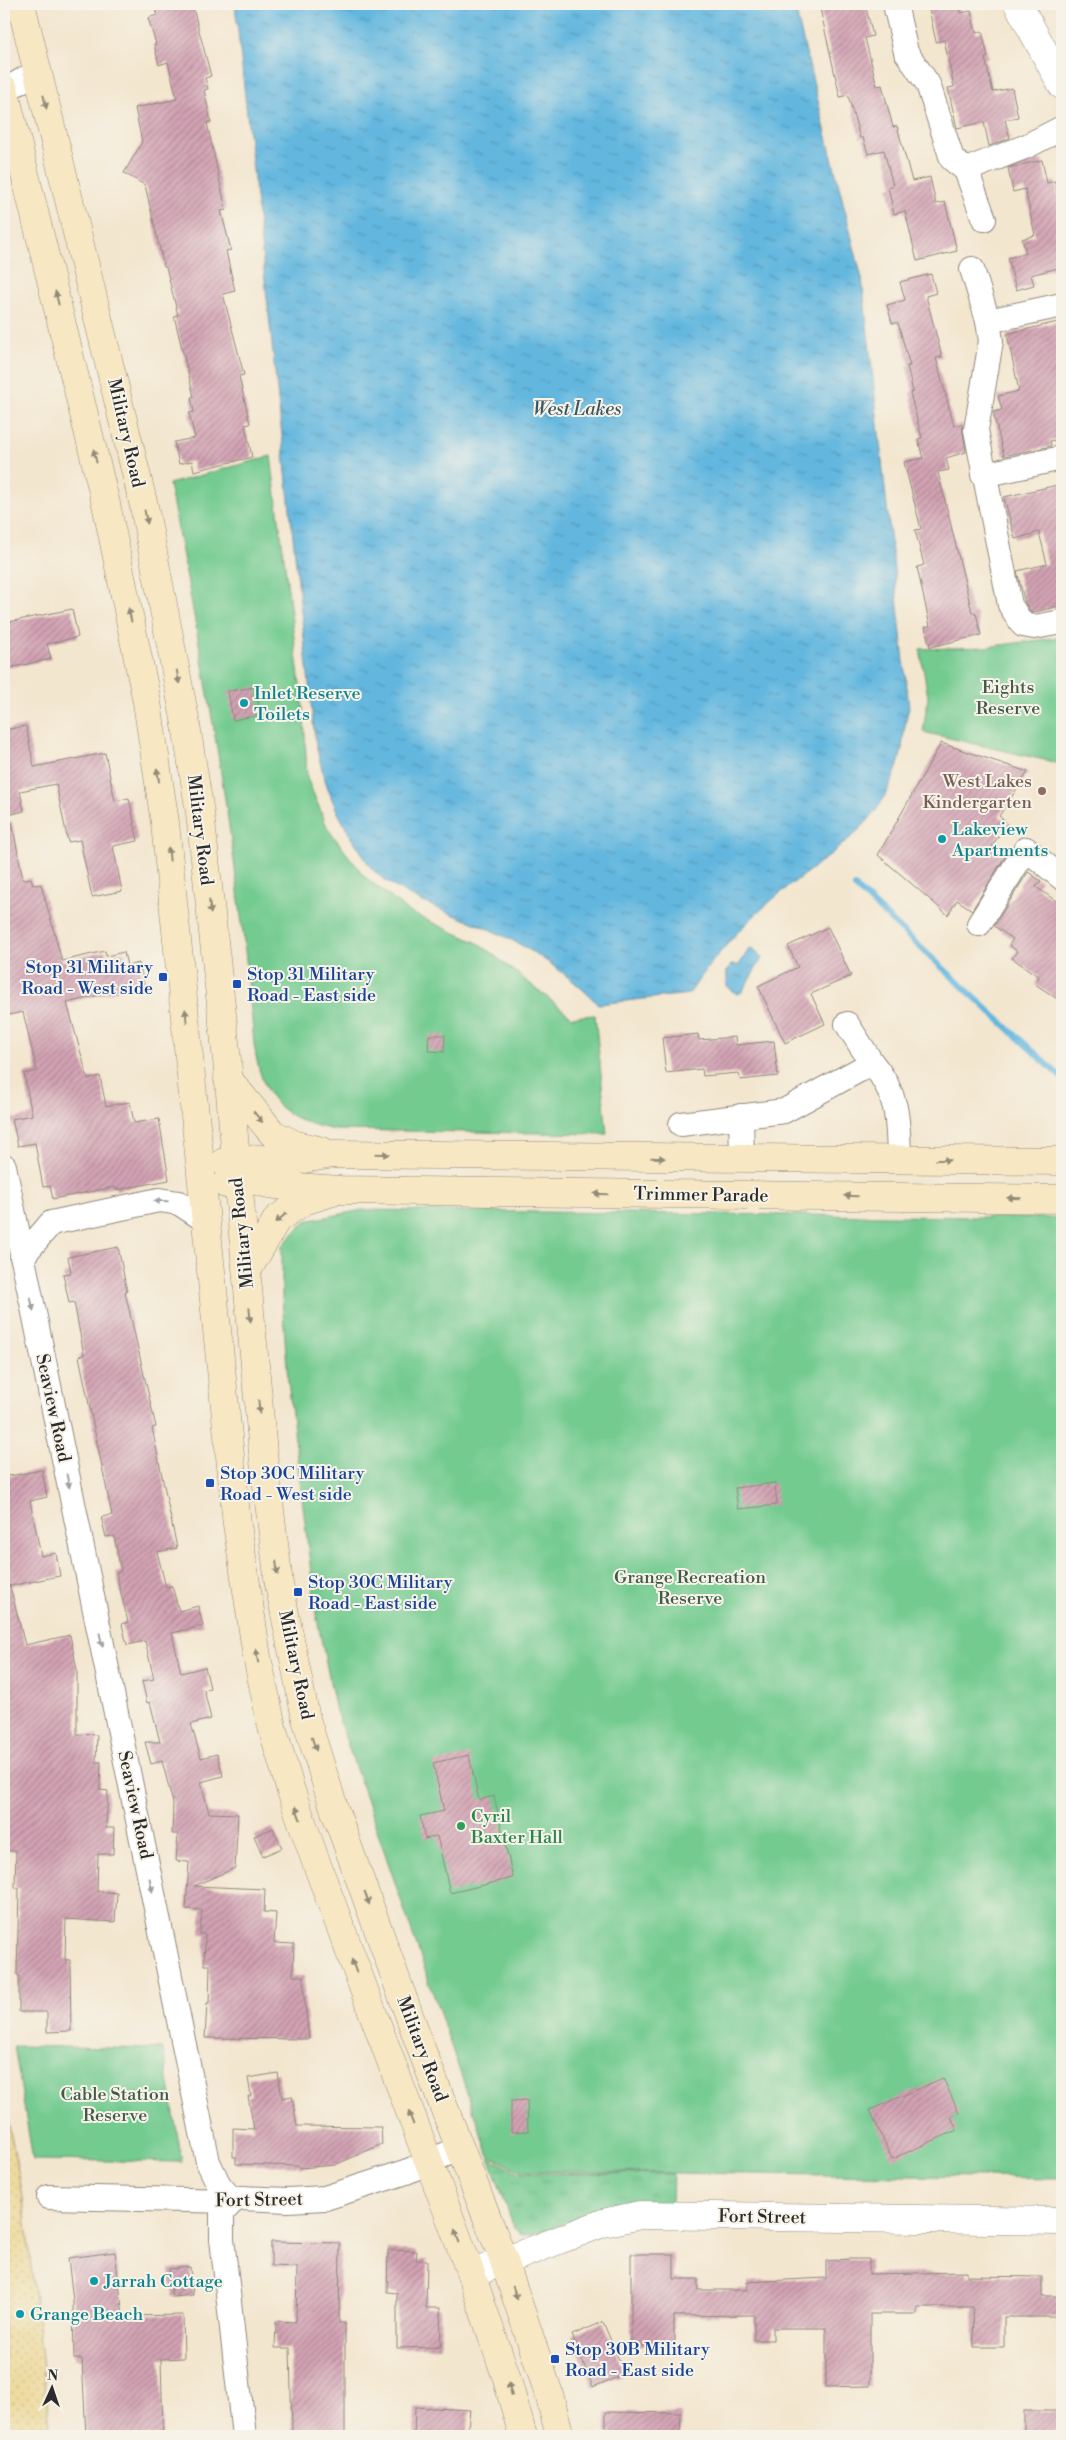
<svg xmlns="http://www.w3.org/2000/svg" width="1066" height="2440" viewBox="0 0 1066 2440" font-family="'Libre Bodoni',serif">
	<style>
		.grass { fill: url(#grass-tufts); stroke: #4f7b5e }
		.sand { fill: url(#sand-dots); stroke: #8c8264 }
		.park { fill: #73cb90; stroke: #4f7b5e }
		.water { fill: url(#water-ripples); stroke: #477185 }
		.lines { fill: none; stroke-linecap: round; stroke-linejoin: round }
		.stream { stroke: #63b7df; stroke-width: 6 }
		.building { fill: url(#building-hatch) }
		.minor-casing { stroke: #8f887d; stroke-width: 26 }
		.tertiary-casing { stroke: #8f887d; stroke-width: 29 }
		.secondary-casing { stroke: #8f887d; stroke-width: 29 }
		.minor { stroke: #fff; stroke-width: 24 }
		.tertiary { stroke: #fff; stroke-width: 28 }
		.secondary { stroke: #f7e8c3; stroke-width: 28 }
		.oneway { fill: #918a77 }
		.oneway2 { fill: #a0a0a0 }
		.culture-dot { fill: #0f9aa8; stroke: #f7f3e8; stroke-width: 2 }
		.education-dot { fill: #8d6e63; stroke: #f7f3e8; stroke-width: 2 }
		.transit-dot { fill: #1a4fb4; stroke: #f7f3e8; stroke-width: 2 }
		.leisure-dot { fill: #2e9e5b; stroke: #f7f3e8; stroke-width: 2 }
		.labels { text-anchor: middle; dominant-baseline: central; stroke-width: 4; stroke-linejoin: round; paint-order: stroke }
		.street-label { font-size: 18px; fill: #2b2b2b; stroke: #f7f3e8 }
		.park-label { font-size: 18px; fill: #415b49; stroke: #f7f3e8 }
		.culture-label { font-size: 18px; fill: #0d838f; stroke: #f7f3e8; text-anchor: start }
		.education-label { font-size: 18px; fill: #785e54; stroke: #f7f3e8; text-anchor: end }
		.transit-label { font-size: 18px; fill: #164399; stroke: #f7f3e8; text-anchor: start }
		.leisure-label { font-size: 18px; fill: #27864d; stroke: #f7f3e8; text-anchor: start }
		.water-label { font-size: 19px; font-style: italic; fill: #3c5561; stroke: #f7f3e8 }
	</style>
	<defs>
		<pattern id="grass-tufts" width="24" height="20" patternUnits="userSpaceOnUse" patternTransform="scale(1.25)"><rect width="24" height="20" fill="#73cb90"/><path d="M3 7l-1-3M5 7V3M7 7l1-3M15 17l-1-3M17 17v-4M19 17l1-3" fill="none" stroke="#64ae7c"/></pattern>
		<pattern id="sand-dots" width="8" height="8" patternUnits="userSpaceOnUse" patternTransform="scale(1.25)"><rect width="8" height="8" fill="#eeda9e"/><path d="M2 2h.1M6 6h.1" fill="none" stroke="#cb8" stroke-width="1.8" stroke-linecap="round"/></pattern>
		<pattern id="water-ripples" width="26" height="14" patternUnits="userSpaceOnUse" patternTransform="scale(1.25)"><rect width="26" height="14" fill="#63b7df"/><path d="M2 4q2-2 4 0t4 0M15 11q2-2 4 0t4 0" fill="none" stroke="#5295b5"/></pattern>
		<pattern id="building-hatch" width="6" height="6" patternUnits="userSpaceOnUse" patternTransform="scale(1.25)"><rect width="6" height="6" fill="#d3a3b4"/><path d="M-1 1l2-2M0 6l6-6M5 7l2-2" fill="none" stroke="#ab8593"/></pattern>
	</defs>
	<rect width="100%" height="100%" fill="#f7f3e8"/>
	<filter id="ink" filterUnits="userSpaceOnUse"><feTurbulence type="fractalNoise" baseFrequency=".02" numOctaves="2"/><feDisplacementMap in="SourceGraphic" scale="10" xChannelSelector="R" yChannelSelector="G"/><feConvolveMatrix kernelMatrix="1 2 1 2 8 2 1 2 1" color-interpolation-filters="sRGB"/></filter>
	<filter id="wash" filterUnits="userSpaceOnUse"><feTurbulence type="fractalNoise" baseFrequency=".0096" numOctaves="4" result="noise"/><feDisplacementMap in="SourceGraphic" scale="20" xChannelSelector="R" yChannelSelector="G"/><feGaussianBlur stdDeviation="1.12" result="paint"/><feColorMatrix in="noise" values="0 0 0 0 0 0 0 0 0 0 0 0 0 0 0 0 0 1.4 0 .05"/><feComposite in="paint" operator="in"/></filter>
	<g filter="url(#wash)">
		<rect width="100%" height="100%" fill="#f3e6cf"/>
		<polygon class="grass" points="489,2158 520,2173 673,2174 672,2201 669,2203 624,2204 534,2234 521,2235 514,2227"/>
		<polygon class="sand" points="4,2101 22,2191 51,2436 4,2436"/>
		<g class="park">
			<path d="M271,456L304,716L307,778L328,829L365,877L409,912L480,944L572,1017L595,1015L607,1134L335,1130C280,1119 262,1099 254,1044C239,856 205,669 169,484Z"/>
			<polygon points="1062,637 1062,764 923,732 928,697 920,649 985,647"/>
			<polygon points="362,1210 1062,1218 1062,2178 521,2171 489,2156 336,1711 316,1614 288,1381 282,1297 282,1246 305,1221"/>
			<polygon points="14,2046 163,2049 182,2162 33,2160"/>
		</g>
		<g class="water">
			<path d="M235,4H794L862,279L909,707C905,721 904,734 902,748C899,767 891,784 882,801C862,837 803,873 772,900C739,928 713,958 689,994L598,1004C568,974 532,948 493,931C453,913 408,901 375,872C369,866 364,857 360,850C334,812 324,783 315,739Z"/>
			<polygon points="749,949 752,949 761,956 762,958 742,992 737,994 727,987 727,971 731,965 739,965"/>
		</g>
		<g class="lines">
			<polyline class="stream" points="855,887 1062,1078"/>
		</g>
		<g id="blocks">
			<g class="building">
				<polygon points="154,4 192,4 211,76 205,78 208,89 204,90 211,122 207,123 226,210 221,211 231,250 226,251 235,291 223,294 244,375 239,376 250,424 245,425 252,457 194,471 192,461 179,464 174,442 195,438 189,413 194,412 191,397 194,397 174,316 178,315 166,267 164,267 145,185 124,173 142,142 135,108 177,99 168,62 159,65 154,44 156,44 148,18 157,15"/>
				<polygon points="819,4 865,4 873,36 865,38 877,86 882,85 893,127 897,126 912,181 930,177 936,204 945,202 957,251 917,261 905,211 894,214 888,187 893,186 884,150 868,154 863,138 860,138 848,95 840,97"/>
				<polygon points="928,4 959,4 961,13 971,11 976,33 982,31 988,57 985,58 993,92 1012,88 1018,117 1005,120 1010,138 989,146 984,122 957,128 948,88 954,87 944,40 936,42"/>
				<polygon points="1042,160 1047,183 1055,181 1062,214 1062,267 1031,275 1034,285 1016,290 1008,258 1026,253 1022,239 1035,235 1025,189 1013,192 1008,168"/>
				<polygon points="931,274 936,293 926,296 942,357 936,358 954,426 962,424 966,452 946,458 949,470 938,472 972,612 976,613 981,635 930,647 925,627 930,626 917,567 924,565 915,530 921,529 904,462 923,458 918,439 922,438 910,393 913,392 907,366 910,366 898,323 892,323 887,305 905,300 900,282"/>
				<polygon points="1062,321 1062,439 1050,441 1051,446 1004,456 993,412 1002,410 998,396 1019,391 1007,334"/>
				<polygon points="1062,484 1062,600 1058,601 1059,606 1031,613 1025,603 1017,571 1047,564 1039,532 1015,539 1004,497"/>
				<polygon points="72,609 78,637 47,644 51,659 9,668 4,642 4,623"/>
				<polygon points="256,687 260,715 233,720 228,691"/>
				<polygon points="26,726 34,767 105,753 115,801 129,798 138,841 113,846 122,891 92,897 80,840 68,842 56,784 20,791 24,811 4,816 4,730"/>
				<polygon points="941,743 1028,772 999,816 1007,823 992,846 1006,855 972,910 957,900 948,915 878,855"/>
				<polygon points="4,822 12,822 23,880 31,878 33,885 41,884 62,961 105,951 106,956 124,952 127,966 139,963 144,984 67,1003 88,1079 100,1076 106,1106 130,1102 134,1123 159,1119 169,1180 116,1190 115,1187 53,1199 50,1186 43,1187 35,1143 18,1146 12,1119 32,1115 24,1074 37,1071 23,1012 4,1016"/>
				<polygon points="1028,872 1041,881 1036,887 1062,905 1062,1002 1035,984 1039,977 1012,958 1017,951 1009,945 1013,939 994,926"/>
				<polygon points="828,927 851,976 811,994 825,1024 785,1043 758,986 798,967 788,946"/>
				<polygon points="698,1034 699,1040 735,1037 736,1045 774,1041 778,1076 740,1080 739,1073 703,1076 702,1069 666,1073 662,1038"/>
				<polygon points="429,1035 445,1035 444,1052 428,1051"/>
				<polygon points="118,1247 127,1291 125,1292 156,1427 152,1428 177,1548 157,1552 166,1587 172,1586 179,1611 198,1606 203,1626 172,1633 181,1673 205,1667 210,1688 204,1690 211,1719 191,1724 201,1758 217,1754 223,1776 201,1782 209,1813 238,1814 235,1868 194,1886 265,1889 264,1912 276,1913 274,1943 294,1944 293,1976 304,1976 304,1996 309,2039 205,2038 207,2003 209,2003 210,1965 204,1965 205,1934 200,1934 202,1910 186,1909 189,1862 176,1861 178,1834 172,1834 173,1803 162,1761 151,1764 145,1742 160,1742 150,1702 147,1703 142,1681 154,1679 145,1641 127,1645 122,1624 128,1622 116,1573 121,1571 114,1536 106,1537 101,1517 112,1515 79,1356 84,1355 74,1302 69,1303 63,1274 71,1273 68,1257"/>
				<polygon points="42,1470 47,1497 30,1501 41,1556 56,1553 60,1576 4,1587 4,1477"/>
				<polygon points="775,1483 777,1505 738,1509 735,1488"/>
				<polygon points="10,1586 25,1645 70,1635 77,1670 77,1734 97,1735 96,1762 101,1762 100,1790 108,1791 106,1828 114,1828 113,1854 98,1854 97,1891 117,1893 115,1922 66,1919 65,1960 70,1960 71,2031 47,2032 47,2012 19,2012 19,1975 17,1975 19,1888 15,1888 16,1851 4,1851 4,1587"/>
				<polygon points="469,1755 479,1800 494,1796 513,1878 450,1893 437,1836 425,1839 420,1816 444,1811 433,1763"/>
				<polygon points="273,1828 282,1848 263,1856 254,1836"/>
				<polygon points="278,2073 282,2098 292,2096 297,2126 381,2127 382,2144 335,2165 299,2168 299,2166 236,2164 236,2157 233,2157 233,2128 254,2129 248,2096 251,2096 248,2078"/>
				<polygon points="943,2078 959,2113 951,2117 957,2130 892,2159 870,2110"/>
				<polygon points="527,2100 528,2131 511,2132 511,2101"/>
				<polygon points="271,2242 340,2243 339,2323 345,2323 345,2436 292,2436 290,2348 275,2348 276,2321 296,2322 297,2267 271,2266"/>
				<polygon points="388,2250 417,2251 416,2260 427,2260 426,2308 440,2308 441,2347 397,2348 397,2293 387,2292"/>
				<polygon points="115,2252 123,2316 183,2315 184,2358 161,2359 163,2436 86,2436 82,2359 74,2359 73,2300 68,2258"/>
				<polygon points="631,2254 674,2254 674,2279 698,2279 698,2290 747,2290 747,2282 826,2278 826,2261 849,2259 869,2259 869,2274 967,2272 967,2276 1042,2277 1042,2296 1058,2296 1057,2317 1004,2317 1004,2347 974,2347 973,2307 917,2307 917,2314 870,2314 870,2386 826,2387 826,2328 773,2328 773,2340 754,2340 754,2315 674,2316 674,2345 631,2345"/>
				<polygon points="190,2267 193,2295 172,2297 169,2269"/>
				<polygon points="603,2322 625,2374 593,2387 572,2335"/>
				<polygon points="415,2407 470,2410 467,2436 414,2436"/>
				<rect x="1024" y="2411" width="38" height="25"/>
				<polygon points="606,2412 681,2413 680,2436 612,2436 612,2432 606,2432"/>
			</g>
		</g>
	</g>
	<g filter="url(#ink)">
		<use href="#blocks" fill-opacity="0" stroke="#8f887d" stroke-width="1"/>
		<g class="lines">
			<defs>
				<g id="minor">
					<polyline points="895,4 906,52 928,84 952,159 966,170 984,219"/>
					<polyline points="4,91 38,71"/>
					<polyline points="966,170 1027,146 1062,128"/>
					<polyline points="972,269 988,321 991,341 976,430 1010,605 1023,625 1034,627 1062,622"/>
					<polyline points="988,321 1062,305"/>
					<polyline points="983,475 1062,458"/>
					<polyline points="979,924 1026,849 1062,878"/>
					<polyline points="847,1024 872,1063"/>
					<polyline points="741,1116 742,1159"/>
					<path d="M681,1124L784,1111L872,1063C899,1095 898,1121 899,1160"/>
					<polyline points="4,1166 208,2162 219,2185 233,2201"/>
					<polyline points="22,1257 51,1223 159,1200 179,1203 205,1220"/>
					<polyline points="49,2197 233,2201 241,2198 288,2200 325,2198 406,2172 460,2148"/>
					<polyline points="233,2201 222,2213 222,2239 244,2436"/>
				</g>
				<g id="tertiary">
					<polyline points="1018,4 1062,85"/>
					<polyline points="471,2274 603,2223 640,2215 1062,2221"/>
				</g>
				<g id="secondary">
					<polyline points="21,4 144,506 185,719 200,813 227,1060 263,1453 279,1584 306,1719 335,1811 424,2056 504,2261 549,2394 560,2436"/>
					<polyline points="4,89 106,504 147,702 165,823 237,1524 257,1657 272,1727 291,1791 316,1862 471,2274 506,2376 523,2436"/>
					<polyline points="228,1079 273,1134 296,1145 322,1151"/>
					<path d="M224,1162C251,1191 303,1186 340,1190L1062,1199"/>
					<polyline points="226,1184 236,1172 255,1159 298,1160 333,1154 1062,1161"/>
					<polyline points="247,1271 277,1219 304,1201 333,1192"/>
				</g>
			</defs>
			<use href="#minor" class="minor-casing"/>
			<use href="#tertiary" class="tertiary-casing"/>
			<use href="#secondary" class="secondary-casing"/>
			<use href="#minor" class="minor"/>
			<use href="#tertiary" class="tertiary"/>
			<use href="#secondary" class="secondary"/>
		</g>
		<defs><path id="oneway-solid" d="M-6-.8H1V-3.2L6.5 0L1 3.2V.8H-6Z" transform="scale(1.25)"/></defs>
		<g class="oneway">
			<use href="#oneway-solid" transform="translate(45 102) rotate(77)"/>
			<use href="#oneway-solid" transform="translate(57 298) rotate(-104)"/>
			<use href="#oneway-solid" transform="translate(95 456) rotate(-103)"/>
			<use href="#oneway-solid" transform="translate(146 517) rotate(78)"/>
			<use href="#oneway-solid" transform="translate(130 615) rotate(-102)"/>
			<use href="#oneway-solid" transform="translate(178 677) rotate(80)"/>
			<use href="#oneway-solid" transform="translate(158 775) rotate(-99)"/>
			<use href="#oneway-solid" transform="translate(169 854) rotate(-96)"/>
			<use href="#oneway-solid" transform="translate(210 907) rotate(84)"/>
			<use href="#oneway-solid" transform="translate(186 1016) rotate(-96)"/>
			<use href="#oneway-solid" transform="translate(258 1117) rotate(50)"/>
			<use href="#oneway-solid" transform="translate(382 1154) rotate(1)"/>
			<use href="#oneway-solid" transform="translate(658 1158) rotate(1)"/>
			<use href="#oneway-solid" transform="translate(943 1160)"/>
			<use href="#oneway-solid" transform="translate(601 1194) rotate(-179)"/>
			<use href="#oneway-solid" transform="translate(851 1196) rotate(-179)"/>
			<use href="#oneway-solid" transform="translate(1014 1198) rotate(-179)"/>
			<use href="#oneway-solid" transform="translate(281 1218) rotate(139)"/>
			<use href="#oneway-solid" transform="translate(250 1315) rotate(85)"/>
			<use href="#oneway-solid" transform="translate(259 1407) rotate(85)"/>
			<use href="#oneway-solid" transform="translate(277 1568) rotate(83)"/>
			<use href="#oneway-solid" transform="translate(257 1656) rotate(-100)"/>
			<use href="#oneway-solid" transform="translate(314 1744) rotate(72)"/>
			<use href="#oneway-solid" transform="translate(298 1813) rotate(-110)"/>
			<use href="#oneway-solid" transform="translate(367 1898) rotate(70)"/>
			<use href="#oneway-solid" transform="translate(354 1966) rotate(-110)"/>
			<use href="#oneway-solid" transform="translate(411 2118) rotate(-110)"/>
			<use href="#oneway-solid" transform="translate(457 2236) rotate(-110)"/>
			<use href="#oneway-solid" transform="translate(515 2293) rotate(71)"/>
			<use href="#oneway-solid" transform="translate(510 2389) rotate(-106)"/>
		</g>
		<g class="oneway2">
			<use href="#oneway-solid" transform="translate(161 1201) rotate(-179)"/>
			<use href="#oneway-solid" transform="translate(32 1304) rotate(78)"/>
			<use href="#oneway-solid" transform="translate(68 1481) rotate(78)"/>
			<use href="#oneway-solid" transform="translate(101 1640) rotate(78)"/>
			<use href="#oneway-solid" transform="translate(151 1885) rotate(78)"/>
		</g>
	</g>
	<g class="culture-dot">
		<circle cx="244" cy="703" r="5"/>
		<circle cx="942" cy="839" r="5"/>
		<circle cx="94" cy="2281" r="5"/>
		<circle cx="20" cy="2314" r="5"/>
	</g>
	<circle class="education-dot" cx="1042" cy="791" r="5"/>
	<g class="transit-dot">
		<rect x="158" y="972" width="10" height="10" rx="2.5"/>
		<rect x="232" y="979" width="10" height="10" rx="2.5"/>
		<rect x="205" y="1478" width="10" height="10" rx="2.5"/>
		<rect x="293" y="1587" width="10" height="10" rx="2.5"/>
		<rect x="550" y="2354" width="10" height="10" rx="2.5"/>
	</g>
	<circle class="leisure-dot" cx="461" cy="1826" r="5"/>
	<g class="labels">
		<g class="street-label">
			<text transform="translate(126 433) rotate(77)">Military Road</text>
			<text transform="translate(200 830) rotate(83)">Military Road</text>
			<text transform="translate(701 1195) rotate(1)">Trimmer Parade</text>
			<text transform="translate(242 1233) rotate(-96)">Military Road</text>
			<text transform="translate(53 1408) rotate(78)">Seaview Road</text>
			<text transform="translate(296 1665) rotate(78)">Military Road</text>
			<text transform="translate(135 1805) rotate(78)">Seaview Road</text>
			<text transform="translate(422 2049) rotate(69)">Military Road</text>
			<text transform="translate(259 2200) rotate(-1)">Fort Street</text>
			<text transform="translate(762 2217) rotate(1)">Fort Street</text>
		</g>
		<g class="park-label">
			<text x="1008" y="687">Eights<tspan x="1008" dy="21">Reserve</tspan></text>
			<text x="690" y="1577">Grange Recreation<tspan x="690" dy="21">Reserve</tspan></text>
			<text x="115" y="2094">Cable Station<tspan x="115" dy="21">Reserve</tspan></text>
		</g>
		<g class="culture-label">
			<text x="254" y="693">Inlet Reserve<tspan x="254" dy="21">Toilets</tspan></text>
			<text x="952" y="829">Lakeview<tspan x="952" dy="21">Apartments</tspan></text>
			<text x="104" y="2281">Jarrah Cottage</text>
			<text x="30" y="2314">Grange Beach</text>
		</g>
		<g class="education-label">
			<text x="1032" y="781">West Lakes<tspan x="1032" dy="21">Kindergarten</tspan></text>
		</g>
		<g class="transit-label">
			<text x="153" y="967" text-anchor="end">Stop 31 Military<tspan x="153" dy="21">Road - West side</tspan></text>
			<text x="247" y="974">Stop 31 Military<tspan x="247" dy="21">Road - East side</tspan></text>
			<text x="220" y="1473">Stop 30C Military<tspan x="220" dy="21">Road - West side</tspan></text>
			<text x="308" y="1582">Stop 30C Military<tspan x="308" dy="21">Road - East side</tspan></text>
			<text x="565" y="2349">Stop 30B Military<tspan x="565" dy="21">Road - East side</tspan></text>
		</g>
		<g class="leisure-label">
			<text x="471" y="1816">Cyril<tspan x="471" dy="21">Baxter Hall</tspan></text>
		</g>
		<g class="water-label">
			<text x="577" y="409">West Lakes</text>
		</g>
	</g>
	<rect width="1066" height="2440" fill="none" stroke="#f7f3e8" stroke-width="20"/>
	<g transform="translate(52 2388) rotate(3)" stroke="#f7f3e8" stroke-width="4" paint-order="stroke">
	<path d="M0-4L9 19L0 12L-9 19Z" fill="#2b2b2b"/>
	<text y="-8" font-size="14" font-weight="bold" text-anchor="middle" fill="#2b2b2b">N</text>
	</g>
</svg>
